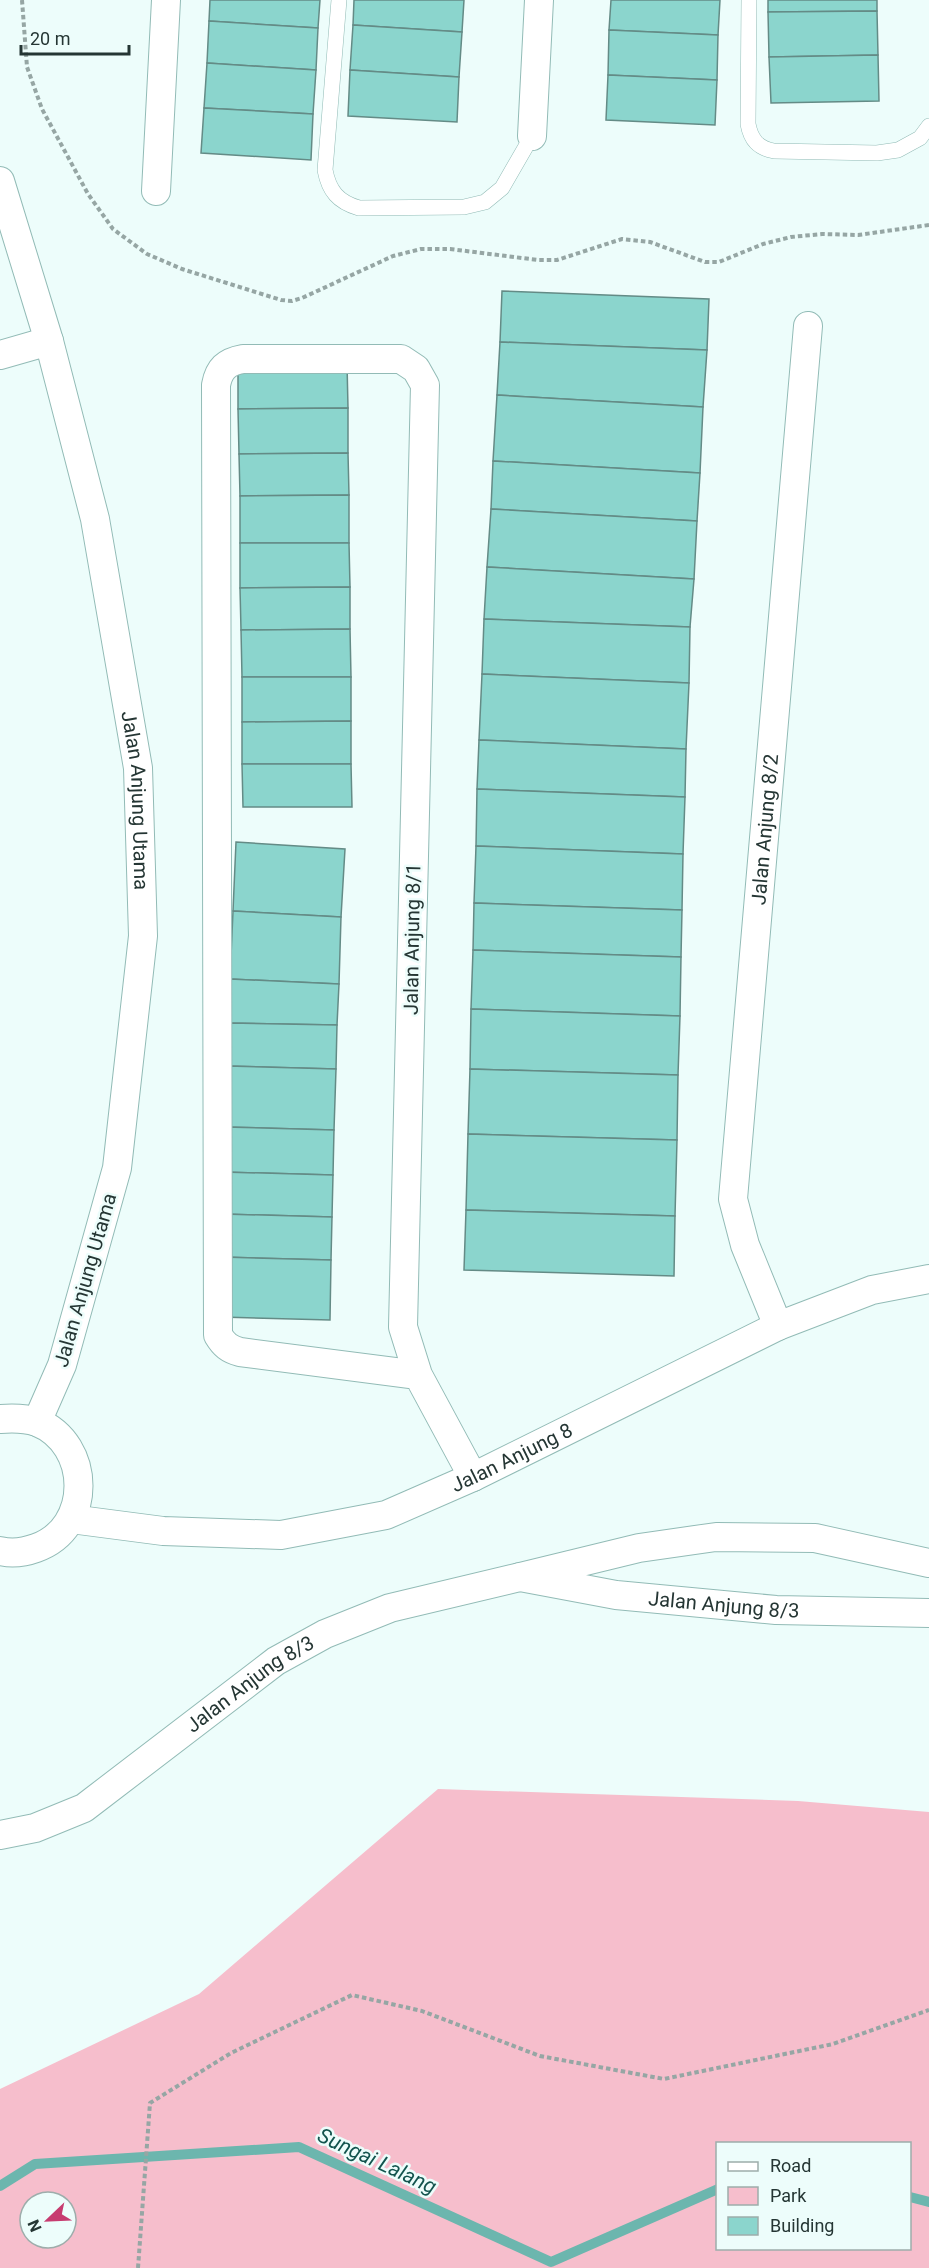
<svg xmlns="http://www.w3.org/2000/svg" width="929" height="2268" viewBox="0 0 929 2268" font-family="Roboto,sans-serif">
	<style>
		.green { fill: #f6becc; fill-rule: evenodd }
		.lines { fill: none; stroke-linecap: round; stroke-linejoin: round }
		.stream { stroke: #6cb6ae; stroke-width: 10 }
		.building { fill: #8bd5cd; stroke: #648b86; stroke-width: 1.5 }
		.service-casing { stroke: #92bbb6; stroke-width: 16 }
		.minor-casing { stroke: #92bbb6; stroke-width: 30 }
		.path { stroke: #96a6a4; stroke-width: 4; stroke-dasharray: 4.5 3; stroke-linecap: butt }
		.service { stroke: #fff; stroke-width: 15 }
		.minor { stroke: #fff; stroke-width: 28 }
		.labels { text-anchor: middle; dominant-baseline: central; stroke-width: 5; stroke-linejoin: round; paint-order: stroke }
		.street-label { font-size: 20px; fill: #253634; stroke: #edfdfb }
		.water-label { font-size: 21px; font-style: italic; fill: #13544e; stroke: #edfdfb }
	</style>
	<rect width="100%" height="100%" fill="#edfdfb"/>
	<path class="green" d="M438,1789L798,1801L929,1812V2268H0V2089L199,1994ZM718,2144H910V2248H718ZM30,2202H66V2238H30Z"/>
	<g class="lines">
		<g class="stream">
			<polyline points="0,2186 35,2164 299,2147 551,2262 718,2189"/>
			<polyline points="910,2197 929,2202"/>
		</g>
	</g>
	<g class="building">
		<polygon points="210,0 320,0 318,28 209,21"/>
		<polygon points="354,0 464,0 462,32 353,25"/>
		<polygon points="611,0 720,0 718,35 609,30"/>
		<polygon points="768,0 877,0 877,11 768,12"/>
		<polygon points="877,11 878,55 769,57 768,12"/>
		<polygon points="209,21 318,28 316,70 207,63"/>
		<polygon points="353,25 462,32 459,77 350,70"/>
		<polygon points="609,30 718,35 717,80 608,75"/>
		<polygon points="878,55 879,101 771,103 769,57"/>
		<polygon points="207,63 316,70 313,114 204,108"/>
		<polygon points="350,70 459,77 457,122 348,116"/>
		<polygon points="608,75 717,80 715,125 606,120"/>
		<polygon points="204,108 313,114 311,160 201,153"/>
		<polygon points="502,291 709,299 707,350 500,342"/>
		<polygon points="500,342 707,350 703,407 497,395"/>
		<polygon points="238,363 347,363 348,408 238,409"/>
		<polygon points="497,395 703,407 700,473 493,461"/>
		<polygon points="348,408 348,453 239,454 238,409"/>
		<polygon points="348,453 349,495 240,496 239,454"/>
		<polygon points="493,461 700,473 697,521 491,509"/>
		<polygon points="349,495 349,543 240,543 240,496"/>
		<polygon points="491,509 697,521 694,579 487,567"/>
		<polygon points="240,543 349,543 350,587 240,588"/>
		<polygon points="487,567 694,579 690,627 484,619"/>
		<polygon points="350,587 350,629 241,630 240,588"/>
		<polygon points="484,619 690,627 689,683 482,674"/>
		<polygon points="350,629 351,677 242,677 241,630"/>
		<polygon points="482,674 689,683 686,749 479,740"/>
		<polygon points="242,677 351,677 351,721 242,722"/>
		<polygon points="351,721 351,764 242,764 242,722"/>
		<polygon points="479,740 686,749 685,797 477,789"/>
		<polygon points="242,764 351,764 352,807 243,807"/>
		<polygon points="477,789 685,797 683,854 476,846"/>
		<polygon points="236,842 345,849 341,917 233,911"/>
		<polygon points="476,846 683,854 682,910 474,903"/>
		<polygon points="474,903 682,910 681,957 473,950"/>
		<polygon points="233,911 341,917 339,984 230,979"/>
		<polygon points="473,950 681,957 680,1016 471,1009"/>
		<polygon points="230,979 339,984 337,1025 228,1023"/>
		<polygon points="471,1009 680,1016 678,1075 470,1069"/>
		<polygon points="228,1023 337,1025 336,1069 227,1066"/>
		<polygon points="227,1066 336,1069 334,1130 224,1127"/>
		<polygon points="470,1069 678,1075 677,1140 468,1134"/>
		<polygon points="224,1127 334,1130 333,1175 223,1172"/>
		<polygon points="468,1134 677,1140 675,1216 466,1210"/>
		<polygon points="223,1172 333,1175 332,1217 223,1214"/>
		<polygon points="466,1210 675,1216 674,1276 464,1270"/>
		<polygon points="223,1214 332,1217 331,1260 222,1257"/>
		<polygon points="222,1257 331,1260 330,1320 221,1317"/>
	</g>
	<g class="lines">
		<defs>
			<g id="service">
				<path d="M339,0L325,170C329,191 338,202 359,208L464,207L485,202L502,188L532,136"/>
				<path d="M749,0L748,124C751,140 758,148 774,151L877,153L898,150L920,138L929,126"/>
			</g>
			<g id="minor">
				<polyline points="532,136 539,0"/>
				<path id="s1" d="M0,181L49,341L95,519L138,768L143,936L117,1168L62,1365L37,1422"/>
				<polyline points="156,191 166,0"/>
				<polyline points="0,355 49,341"/>
				<path id="s2" d="M778,1326L745,1245L733,1199L808,326"/>
				<path d="M418,1375L240,1352C229,1349 224,1345 218,1335L216,385C219,369 226,362 243,359H401L416,369L425,385L403,1327L418,1375L473,1477"/>
				<path d="M0,1419C12,1418 25,1418 37,1422C92,1444 93,1528 36,1548C25,1552 12,1554 0,1551"/>
				<path id="s3" d="M71,1519L163,1531L281,1535L386,1515L473,1477L778,1326L872,1290L929,1279"/>
				<path id="s4" d="M929,1563L815,1538L716,1537L639,1548L520,1577L616,1595L776,1610L929,1613"/>
				<path id="s5" d="M0,1835L35,1828L84,1808L276,1661L325,1634L390,1608L520,1577"/>
			</g>
		</defs>
		<use href="#service" class="service-casing"/>
		<use href="#minor" class="minor-casing"/>
		<g class="path">
			<polyline points="22,0 27,67 42,109 88,194 113,229 147,254 182,269 281,300 292,301 302,298 393,256 421,249 450,249 538,260 557,260 622,239 650,242 705,262 719,262 763,244 791,237 822,234 858,235 929,225"/>
			<polyline points="138,2268 150,2103 231,2053 352,1995 422,2011 540,2056 664,2079 833,2044 929,2010"/>
		</g>
		<use href="#service" class="service"/>
		<use href="#minor" class="minor"/>
	</g>
	<g class="labels">
		<g class="street-label">
			<text stroke="none"><textPath href="#s1" startOffset="636">Jalan Anjung Utama</textPath></text>
			<text stroke="none"><textPath href="#s2" startOffset="506">Jalan Anjung 8/2</textPath></text>
			<text transform="translate(412 939) rotate(-89)">Jalan Anjung 8/1</text>
			<text transform="translate(85 1280) rotate(-74)">Jalan Anjung Utama</text>
			<text stroke="none"><textPath href="#s3" startOffset="456">Jalan Anjung 8</textPath></text>
			<text stroke="none"><textPath href="#s4" startOffset="622">Jalan Anjung 8/3</textPath></text>
			<text stroke="none"><textPath href="#s5" startOffset="296">Jalan Anjung 8/3</textPath></text>
		</g>
		<g class="water-label">
			<text transform="translate(377 2161) rotate(25)">Sungai Lalang</text>
		</g>
	</g>
	<rect x="716" y="2142" width="195" height="108" fill="#edfdfb" stroke="#9dadab" stroke-width="1.5"/>
	<rect x="728" y="2162" width="30" height="9" fill="#ffffff" stroke="#9dadab" stroke-width="1.5"/>
	<text x="770" y="2172" font-size="18" fill="#253634">Road</text>
	<rect x="728" y="2187" width="30" height="18" fill="#f6becc" stroke="#9dadab" stroke-width="1.5"/>
	<text x="770" y="2202" font-size="18" fill="#253634">Park</text>
	<rect x="728" y="2217" width="30" height="18" fill="#8bd5cd" stroke="#9dadab" stroke-width="1.5"/>
	<text x="770" y="2232" font-size="18" fill="#253634">Building</text>
	<g transform="translate(48 2220) rotate(247)"><circle r="28" fill="#edfdfb" stroke="#9dadab" stroke-width="1.5"/>
	<path d="M0-4.5L10 22L0 15L-10 22Z" fill="#c73c70"/>
	<text y="-9" font-size="16" font-weight="bold" text-anchor="middle" fill="#253634">N</text>
	</g>
	<path d="M21 45v9h108v-9" fill="none" stroke="#253634" stroke-width="3"/>
	<text x="30" y="45" font-size="18" fill="#253634" stroke="#edfdfb" stroke-width="4.5" paint-order="stroke">20 m</text>
</svg>
